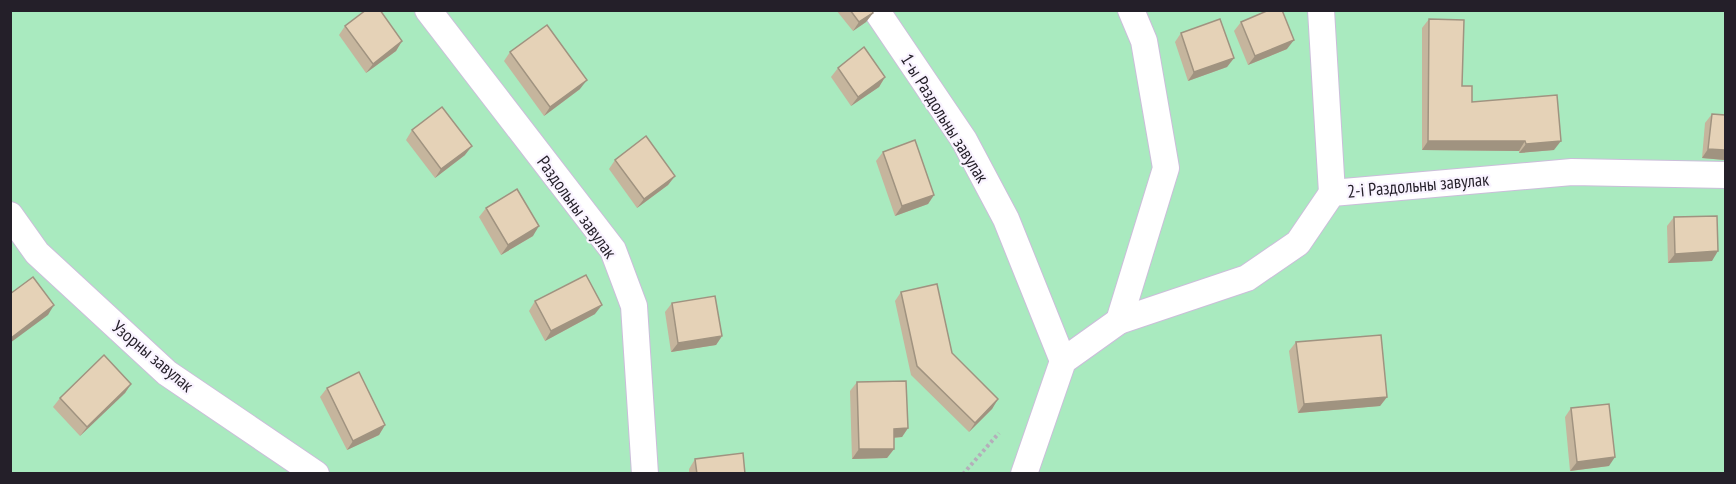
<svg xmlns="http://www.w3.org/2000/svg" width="1736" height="484" viewBox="0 0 1736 484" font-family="'PT Sans Narrow',sans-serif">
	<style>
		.green { fill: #a9eabf }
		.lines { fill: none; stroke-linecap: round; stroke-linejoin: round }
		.lane-casing { stroke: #cbbeda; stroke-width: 28 }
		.path { stroke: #b4aeba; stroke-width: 4; stroke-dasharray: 3 3; stroke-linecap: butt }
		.lane { stroke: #fff; stroke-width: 26 }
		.wall { fill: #c5b59d }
		.shaded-wall { fill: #a09380 }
		.building { fill: #e5d2b7; stroke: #a09380; stroke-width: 1.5 }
		.labels { text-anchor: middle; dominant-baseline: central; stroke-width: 4.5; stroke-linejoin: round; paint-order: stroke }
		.street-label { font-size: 18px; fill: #241f29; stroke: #f9f3ff }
	</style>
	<rect width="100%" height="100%" fill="#f9f3ff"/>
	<rect class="green" x="11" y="11" width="1714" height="462"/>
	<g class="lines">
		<defs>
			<g id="lane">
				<polyline points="428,10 613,250 634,306 645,474"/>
				<polyline points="876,10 964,140 1006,219 1063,361"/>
				<polyline points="1321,10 1332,193"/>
				<polyline points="10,215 37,253 167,373 316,474"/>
				<polyline points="1119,321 1166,168 1144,41 1131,10"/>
				<polyline points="1024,474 1063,361 1119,321 1247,278 1298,243 1332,193 1572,172 1726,175"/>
			</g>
		</defs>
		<use href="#lane" class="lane-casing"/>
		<polyline class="path" points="963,474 999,433"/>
		<use href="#lane" class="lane"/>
	</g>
	<g class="wall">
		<polygon points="836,10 872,10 873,13 866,22 853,31"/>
		<polygon points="1429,19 1462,86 1472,102 1554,150 1519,153 1519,151 1422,150 1422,28"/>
		<polygon points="1241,22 1287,49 1248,65 1234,31"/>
		<polygon points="345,26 402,41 396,51 366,73 339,35"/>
		<polygon points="1181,33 1234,58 1227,67 1188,81 1175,42"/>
		<polygon points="510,52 580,89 544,116 504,61"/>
		<polygon points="838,68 885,77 879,87 851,106 831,77"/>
		<polygon points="1712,114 1725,160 1702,158 1705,123"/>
		<polygon points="412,130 465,155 435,178 406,140"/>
		<polygon points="883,152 934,195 928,204 895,216 876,161"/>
		<polygon points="615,160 675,176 668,185 637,208 609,169"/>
		<polygon points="486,208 533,236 501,255 479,217"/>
		<polygon points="1674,217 1712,261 1668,263 1667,226"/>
		<polygon points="901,292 952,353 998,399 992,409 969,432 911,375 895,301"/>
		<polygon points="535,301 595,314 545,341 529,311"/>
		<polygon points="672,303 722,336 716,345 671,352 665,312"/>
		<polygon points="1296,342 1387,397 1380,406 1298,413 1289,351"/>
		<polygon points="857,382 908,428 902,437 894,438 894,449 887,458 852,459 850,391"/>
		<polygon points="131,384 125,393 80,436 53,407 60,398"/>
		<polygon points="327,388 385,425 379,435 347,450 320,397"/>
		<polygon points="1571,408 1609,466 1570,471 1565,417"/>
		<polygon points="695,459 745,474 689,474 689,469"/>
	</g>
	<g class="shaded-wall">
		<polygon points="873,13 866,22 853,31 859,22"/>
		<polygon points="1294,40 1287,49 1248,65 1255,56"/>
		<polygon points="402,41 396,51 366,73 373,64"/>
		<polygon points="1234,58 1227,67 1188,81 1194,72"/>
		<polygon points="885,77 879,87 851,106 858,97"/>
		<polygon points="587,80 580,89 544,116 550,107"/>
		<polygon points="1428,141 1525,141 1519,151 1422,150"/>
		<polygon points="1561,141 1554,150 1519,153 1526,144"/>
		<polygon points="472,146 465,155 435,178 441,169"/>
		<polygon points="1708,149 1725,150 1725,160 1702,158"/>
		<polygon points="675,176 668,185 637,208 644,199"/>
		<polygon points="934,195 928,204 895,216 902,206"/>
		<polygon points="539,226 533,236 501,255 508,245"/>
		<polygon points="1718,251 1712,261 1668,263 1675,254"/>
		<polygon points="54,305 48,315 10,343 11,338"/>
		<polygon points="602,305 595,314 545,341 551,331"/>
		<polygon points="722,336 716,345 671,352 678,343"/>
		<polygon points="131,384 125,393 80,436 87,427"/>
		<polygon points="1387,397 1380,406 1298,413 1304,404"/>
		<polygon points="998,399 992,409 969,432 975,423"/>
		<polygon points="385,425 379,435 347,450 353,441"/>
		<polygon points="908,428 902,437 887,438 894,429"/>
		<polygon points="859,449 894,449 887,458 852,459"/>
		<polygon points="1615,457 1609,466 1570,471 1577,462"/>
	</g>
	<g class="building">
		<polygon points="366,10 380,10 402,41 373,64 345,26"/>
		<polygon points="850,10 872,10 873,13 859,22"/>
		<polygon points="1269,10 1282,10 1294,40 1255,56 1241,22"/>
		<polygon points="1220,19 1234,58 1194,72 1181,33"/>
		<polygon points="1429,19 1464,20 1462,86 1472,86 1472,102 1557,95 1561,141 1526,144 1525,141 1428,141"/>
		<polygon points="547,25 587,80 550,107 510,52"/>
		<polygon points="864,47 885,77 858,97 838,68"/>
		<polygon points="442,107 472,146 441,169 412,130"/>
		<polygon points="1712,114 1725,115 1725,150 1708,149"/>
		<polygon points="646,136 675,176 644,199 615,160"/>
		<polygon points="915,140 934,195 902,206 883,152"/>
		<polygon points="517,189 539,226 508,245 486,208"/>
		<polygon points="1717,216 1718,251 1675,254 1674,217"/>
		<polygon points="586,275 602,305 551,331 535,301"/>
		<polygon points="33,277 54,305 11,338 10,294"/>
		<polygon points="937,284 952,353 998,399 975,423 917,366 901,292"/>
		<polygon points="715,296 722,336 678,343 672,303"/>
		<polygon points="1381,335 1387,397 1304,404 1296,342"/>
		<polygon points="104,355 131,384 87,427 60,398"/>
		<polygon points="359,372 385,425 353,441 327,388"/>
		<polygon points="906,381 908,428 894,429 894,449 859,449 857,382"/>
		<polygon points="1609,404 1615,457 1577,462 1571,408"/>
		<polygon points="743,453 745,474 697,474 695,459"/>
	</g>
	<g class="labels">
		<g class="street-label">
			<text transform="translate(945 118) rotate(58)">1-ы Раздольны завулак</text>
			<text transform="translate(1418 185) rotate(-5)">2-і Раздольны завулак</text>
			<text transform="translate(577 207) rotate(54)">Раздольны завулак</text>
			<text transform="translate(153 356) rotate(40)">Узорны завулак</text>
		</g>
	</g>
	<rect width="1736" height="484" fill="none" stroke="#241f29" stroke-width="24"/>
</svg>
